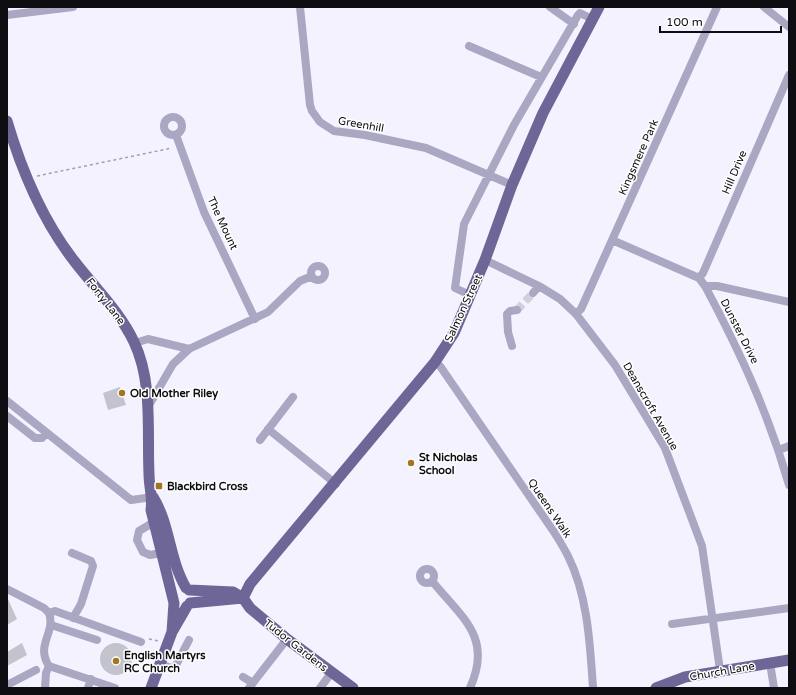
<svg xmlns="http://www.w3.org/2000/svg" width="796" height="695" font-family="'Varela Round',sans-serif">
	<rect width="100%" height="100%" fill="#f3f2fe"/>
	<path fill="#c3c3ce" d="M 120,387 L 126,405 L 108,410 L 103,393 Z
		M 7,597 L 17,619 L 7,625 Z
		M100 659a16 16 0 1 1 32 0a16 16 0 1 1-32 0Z
		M 22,643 L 27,655 L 7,666 L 7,652 Z"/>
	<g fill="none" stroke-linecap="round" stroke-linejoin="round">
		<path stroke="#d1d0db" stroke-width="8" stroke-dasharray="8 4" stroke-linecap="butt" d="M 517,310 L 533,293"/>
		<path stroke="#a1a1aa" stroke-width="1.5" stroke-dasharray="3 3" stroke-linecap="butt" d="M 37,176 L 172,148
			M 149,639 L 159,641"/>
		<path stroke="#a9a7c2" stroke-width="8" d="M 300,7 L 310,105 L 312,111 L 320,122 L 334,131 L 365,135 L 426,148 L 512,185
			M 550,7 L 574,24
			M 764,7 L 789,27
			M 7,15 L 73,7
			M 469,46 L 541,77
			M164 126a9 9 0 1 1 18 0a9 9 0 1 1-18 0Z
			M 176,135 L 204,212 L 255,319
			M 612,240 L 699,278 L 705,286 C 740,352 768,412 789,485
			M 485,260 L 539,286 L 560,299 L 576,314 L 615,365 L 665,448 L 702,546 L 720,670
			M311 273a7 7 0 1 1 14 0a7 7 0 1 1-14 0Z
			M 699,278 L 703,273 L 789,75
			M 705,286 L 717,286 L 789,302
			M 533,293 L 539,286
			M 470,295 L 455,288 L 464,224 L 514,125 L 578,15 L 580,13 L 592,19
			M 576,314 L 581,309 L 717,7
			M 135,343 L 148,339 L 189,349
			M 512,346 L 508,332 L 507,314 L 510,311 L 517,310
			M 435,362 L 440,366 L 554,532 C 559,540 564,548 568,556 C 588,596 590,645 593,688
			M 7,401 L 131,500 L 153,497
			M 148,407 L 173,364 L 189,349 L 268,312 L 300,281 L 312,276
			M 7,416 L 35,438 L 42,438 L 47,433
			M 268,429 L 336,484
			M 260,440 L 293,397
			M 779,450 L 789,446
			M 154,522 L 139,531 L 137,540 L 143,552 L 150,555 L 161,553
			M 72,553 L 91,561 L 93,566 L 81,604 L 73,618
			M420 576a7 7 0 1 1 14 0a7 7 0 1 1-14 0Z
			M 432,581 C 462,618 493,637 470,688
			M 7,589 L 44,608 L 49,613 L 55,611 L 141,642
			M 672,624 L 789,608
			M 51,625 L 97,640
			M 770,663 L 774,688
			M 160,664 L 174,669 L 189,640
			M 49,666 L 115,688
			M 243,677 L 253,683
			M 7,685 L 36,670
			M 45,688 L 46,673 L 49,666 C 35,645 56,633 49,613
			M 88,688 L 91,679
			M 249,688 L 287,639
			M 320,688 L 332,672"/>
		<path stroke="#6d6697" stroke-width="11" d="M 7,121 C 22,172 42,220 75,262 C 95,288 120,312 134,342 C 153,382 147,430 149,474 C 149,487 153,497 151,510 L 174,603 L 172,632
			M 153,497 C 170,524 169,559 186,588
			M 189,590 L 233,592 L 243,598 L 250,608 L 287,639 L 353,688
			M 243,598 L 250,584 L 435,362 L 454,333 L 485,260 L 512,185 L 543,113 L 599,7
			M 190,603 L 243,598
			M 151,688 L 172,632 L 187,606
			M 656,688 L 685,677 L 789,660"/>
	</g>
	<g fill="#a07625" stroke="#fff" stroke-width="1.5">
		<circle cx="122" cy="393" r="4"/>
		<circle cx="411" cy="463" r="4"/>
		<rect x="155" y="482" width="8" height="8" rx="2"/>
		<circle cx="116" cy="661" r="4"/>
	</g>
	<g text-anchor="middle" stroke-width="3" stroke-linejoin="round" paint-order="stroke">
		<g font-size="11" fill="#0e0e12" stroke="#fff">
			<text transform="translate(361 124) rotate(10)" y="4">Greenhill</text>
			<text transform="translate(638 157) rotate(-66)" y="4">Kingsmere Park</text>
			<text transform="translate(734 172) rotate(-67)" y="4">Hill Drive</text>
			<text transform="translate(223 223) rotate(65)" y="4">The Mount</text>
			<text transform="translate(106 301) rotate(52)" y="4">Forty Lane</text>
			<text transform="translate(463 308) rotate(-65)" y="4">Salmon Street</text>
			<text transform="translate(740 331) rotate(63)" y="4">Dunster Drive</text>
			<text transform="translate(651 406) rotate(60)" y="4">Deanscroft Avenue</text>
			<text transform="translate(550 508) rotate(56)" y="4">Queens Walk</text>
			<text transform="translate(296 645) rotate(38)" y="4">Tudor Gardens</text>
			<text transform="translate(722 671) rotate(-10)" y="4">Church Lane</text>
		</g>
		<g font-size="11" font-weight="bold" fill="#0e0e12" stroke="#fff" text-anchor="start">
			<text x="130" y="397">Old Mother Riley</text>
			<text x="419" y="461">St Nicholas<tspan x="419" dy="13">School</tspan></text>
			<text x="167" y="490">Blackbird Cross</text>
			<text x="124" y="659">English Martyrs<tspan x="124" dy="13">RC Church</tspan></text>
		</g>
	</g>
	<rect width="796" height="695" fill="none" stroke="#0e0e12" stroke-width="16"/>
	<path d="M660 26v6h121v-6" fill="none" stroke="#0e0e12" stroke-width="2"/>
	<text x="666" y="26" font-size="12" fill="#0e0e12" stroke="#ffffff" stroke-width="3" paint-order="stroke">100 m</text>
</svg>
